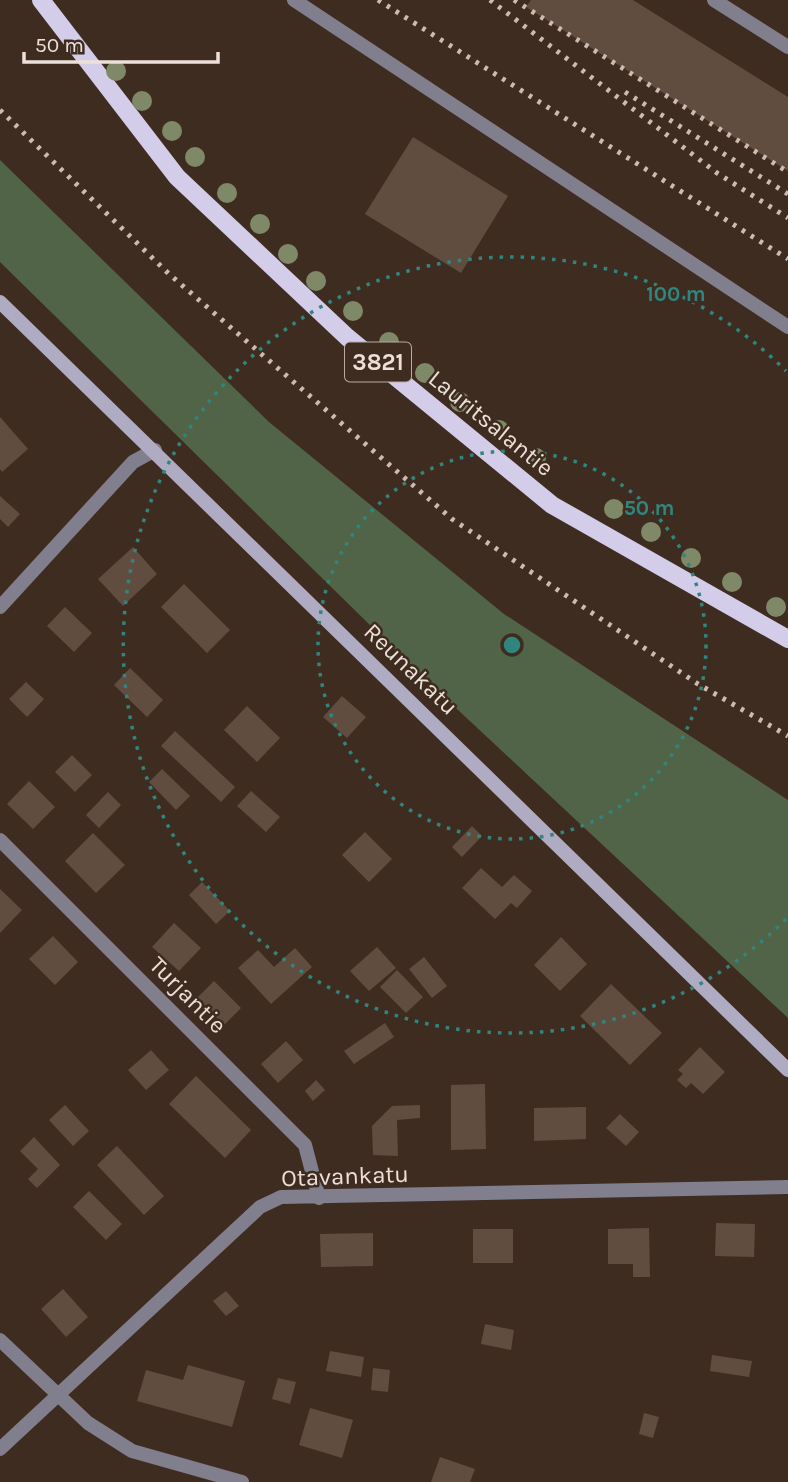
<svg xmlns="http://www.w3.org/2000/svg" width="788" height="1482" font-family="Karla,sans-serif">
	<rect width="100%" height="100%" fill="#3f2c20"/>
	<path fill="#516448" d="M 0,160 L 269,422 L 504,614 L 788,800 L 788,1018 L 427,681 L 0,262 Z"/>
	<path fill="#614c40" d="M 531,0 L 633,0 L 788,97 L 788,171 L 526,7 Z
		M 413,137 L 508,196 L 461,273 L 365,214 Z
		M 0,417 L 28,449 L 2,472 L 0,469 Z
		M 0,496 L 20,514 L 8,527 L 0,519 Z
		M 133,547 L 157,574 L 123,606 L 98,579 Z
		M 184,584 L 230,630 L 207,653 L 161,607 Z
		M 65,607 L 92,633 L 74,652 L 47,626 Z
		M 130,668 L 163,700 L 147,717 L 114,685 Z
		M 26,682 L 44,699 L 27,717 L 9,699 Z
		M 342,696 L 366,717 L 347,738 L 323,717 Z
		M 247,706 L 280,738 L 257,762 L 224,730 Z
		M 175,731 L 235,787 L 221,802 L 161,746 Z
		M 72,755 L 92,775 L 75,792 L 55,772 Z
		M 162,769 L 190,796 L 176,810 L 149,782 Z
		M 29,781 L 55,807 L 33,829 L 7,804 Z
		M 251,791 L 280,817 L 266,832 L 237,806 Z
		M 108,792 L 121,805 L 99,828 L 86,815 Z
		M 472,826 L 482,836 L 462,857 L 452,847 Z
		M 365,832 L 392,859 L 369,882 L 342,855 Z
		M 93,833 L 125,865 L 96,893 L 65,861 Z
		M 481,868 L 502,887 L 514,875 L 532,891 L 517,908 L 511,903 L 495,919 L 462,888 Z
		M 202,882 L 230,911 L 216,924 L 189,895 Z
		M 0,889 L 22,910 L 0,933 Z
		M 174,923 L 201,948 L 179,971 L 152,947 Z
		M 53,936 L 78,962 L 55,985 L 29,959 Z
		M 561,937 L 587,964 L 560,991 L 534,965 Z
		M 377,947 L 396,968 L 369,991 L 350,971 Z
		M 295,948 L 312,967 L 271,1004 L 238,968 L 258,950 L 274,967 Z
		M 424,957 L 447,986 L 432,998 L 409,969 Z
		M 397,970 L 423,997 L 406,1013 L 380,987 Z
		M 214,981 L 241,1008 L 224,1025 L 197,998 Z
		M 611,984 L 662,1033 L 630,1065 L 580,1016 Z
		M 385,1023 L 394,1037 L 354,1064 L 344,1051 Z
		M 286,1041 L 303,1060 L 278,1083 L 261,1064 Z
		M 700,1047 L 725,1072 L 703,1094 L 691,1083 L 686,1088 L 677,1080 L 683,1074 L 678,1070 Z
		M 151,1050 L 169,1070 L 146,1090 L 128,1070 Z
		M 196,1076 L 251,1130 L 225,1158 L 169,1104 Z
		M 316,1080 L 325,1090 L 313,1101 L 305,1091 Z
		M 485,1084 L 486,1149 L 451,1150 L 451,1085 Z
		M 65,1105 L 89,1131 L 73,1146 L 49,1120 Z
		M 420,1105 L 420,1118 L 397,1120 L 398,1156 L 373,1155 L 372,1126 L 392,1106 Z
		M 586,1107 L 586,1139 L 534,1141 L 534,1108 Z
		M 620,1114 L 639,1132 L 626,1146 L 606,1128 Z
		M 34,1137 L 60,1165 L 37,1188 L 28,1179 L 38,1169 L 20,1151 Z
		M 117,1146 L 164,1196 L 144,1215 L 97,1165 Z
		M 89,1191 L 122,1224 L 106,1240 L 73,1207 Z
		M 716,1223 L 755,1224 L 754,1257 L 715,1256 Z
		M 649,1228 L 650,1277 L 633,1277 L 633,1264 L 608,1264 L 608,1229 Z
		M 473,1229 L 513,1229 L 513,1263 L 473,1263 Z
		M 373,1233 L 373,1266 L 321,1267 L 320,1234 Z
		M 63,1289 L 88,1317 L 66,1337 L 41,1309 Z
		M 226,1291 L 239,1306 L 226,1316 L 213,1301 Z
		M 485,1324 L 514,1330 L 511,1350 L 481,1344 Z
		M 330,1351 L 364,1357 L 361,1377 L 326,1371 Z
		M 712,1355 L 752,1361 L 749,1377 L 710,1371 Z
		M 188,1365 L 245,1381 L 232,1427 L 137,1401 L 146,1370 L 183,1380 Z
		M 373,1368 L 390,1370 L 388,1392 L 371,1390 Z
		M 278,1378 L 296,1382 L 290,1404 L 272,1399 Z
		M 310,1408 L 353,1420 L 342,1458 L 299,1445 Z
		M 644,1413 L 659,1417 L 653,1438 L 639,1434 Z
		M 440,1457 L 475,1469 L 470,1482 L 431,1482 Z"/>
	<g fill="none" stroke-linecap="round" stroke-linejoin="round">
		<path stroke="#817e8d" stroke-width="14" d="M 294,0 L 788,327
			M 714,0 L 788,47
			M 0,607 L 133,462 L 155,450"/>
		<path stroke="#817e8d" stroke-width="14" d="M 0,840 L 305,1145 L 319,1198
			M 0,1340 L 88,1423 L 132,1451 L 242,1482
			M 0,1449 L 260,1207 L 281,1197 L 788,1187"/>
		<path stroke="#afabc2" stroke-width="14" d="M 0,302 L 788,1070"/>
		<path stroke="#d3cdea" stroke-width="18" d="M 41,0 L 177,177 L 347,337 L 552,505 L 788,639"/>
		<path stroke="#cabcb4" stroke-width="5" stroke-dasharray="3.5 7" stroke-linecap="butt" d="M 378,0 L 788,259
			M 490,0 L 717,173 L 788,218
			M 514,0 L 788,172
			M 625,92 L 788,194
			M 0,110 L 169,274 L 452,519 L 698,684 L 788,736"/>
	</g>
	<g fill="#7f8968">
		<circle cx="116" cy="71" r="10"/>
		<circle cx="142" cy="101" r="10"/>
		<circle cx="172" cy="131" r="10"/>
		<circle cx="195" cy="157" r="10"/>
		<circle cx="227" cy="193" r="10"/>
		<circle cx="260" cy="224" r="10"/>
		<circle cx="288" cy="254" r="10"/>
		<circle cx="316" cy="281" r="10"/>
		<circle cx="353" cy="311" r="10"/>
		<circle cx="389" cy="342" r="10"/>
		<circle cx="425" cy="373" r="10"/>
		<circle cx="460" cy="402" r="10"/>
		<circle cx="499" cy="430" r="10"/>
		<circle cx="536" cy="458" r="10"/>
		<circle cx="614" cy="509" r="10"/>
		<circle cx="651" cy="532" r="10"/>
		<circle cx="691" cy="558" r="10"/>
		<circle cx="732" cy="582" r="10"/>
		<circle cx="776" cy="607" r="10"/>
	</g>
	<g fill="none" stroke="#30867e" stroke-width="3.5" stroke-dasharray="3.5 7">
		<circle cx="512" cy="645" r="194"/>
		<path d="M786 919A388 388 0 1 1 786 371"/>
	</g>
	<g text-anchor="middle" stroke-width="5" stroke-linejoin="round" paint-order="stroke">
		<rect fill="#3f2c20" stroke="#b9aaa2" stroke-width="2" x="345" y="342.5" width="66" height="39" rx="5"/>
		<g font-size="23" font-weight="bold" fill="#ede0d9">
			<text x="378" y="370">3821</text>
		</g>
		<g font-size="24" fill="#ede0d9" stroke="#3f2c20">
			<text transform="translate(491 423) rotate(39)" y="8">Lauritsalantie</text>
			<text transform="translate(411 669) rotate(44)" y="8">Reunakatu</text>
			<text transform="translate(188 995) rotate(45)" y="8">Turjantie</text>
			<text transform="translate(345 1176) rotate(-2)" y="8">Otavankatu</text>
		</g>
	</g>
	<circle cx="512" cy="645" r="10" fill="#30867e" stroke="#3f2c20" stroke-width="3.5"/>
	<g font-size="21" text-anchor="middle" font-weight="bold" fill="#30867e" stroke="#3f2c20" stroke-width="5" stroke-linejoin="round" paint-order="stroke">
		<text x="676" y="301">100 m</text>
		<text x="649" y="515">50 m</text>
	</g>
	<path d="M24 52v10h194v-10" fill="none" stroke="#ede0d9" stroke-width="3.5"/>
	<text x="35" y="52" font-size="21" fill="#ede0d9" stroke="#3f2c20" stroke-width="5" paint-order="stroke">50 m</text>
</svg>
